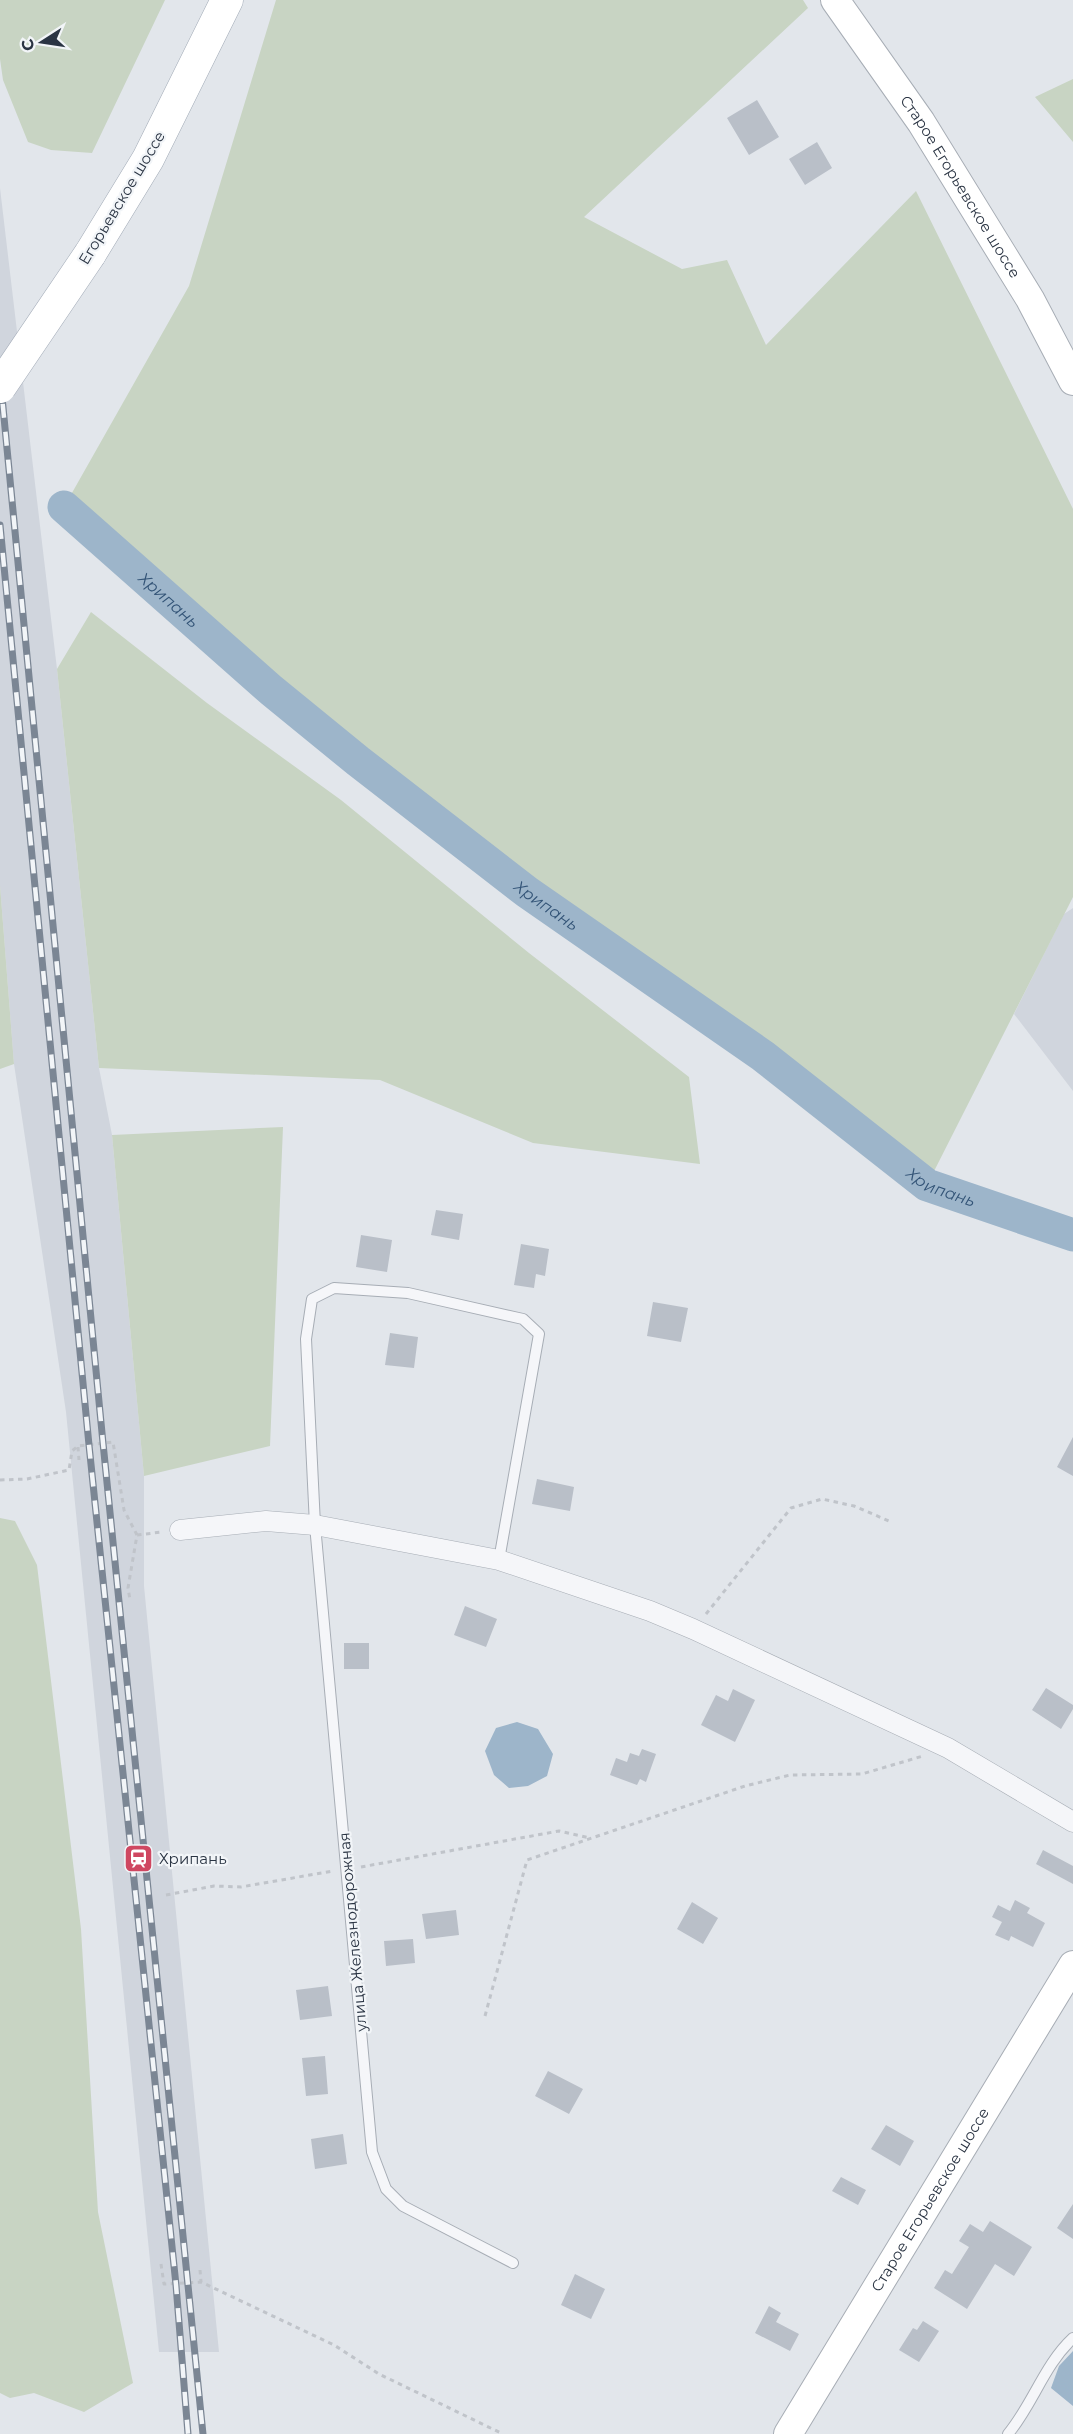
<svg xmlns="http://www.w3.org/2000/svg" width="1073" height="2434" font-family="Montserrat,sans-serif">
	<rect width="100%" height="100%" fill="#e2e6eb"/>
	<path fill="#d0d5dd" d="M 0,188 L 57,669 L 99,1068 L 112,1135 L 144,1476 L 144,1586 L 219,2352 L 159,2352 L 66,1412 L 14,1064 L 0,885 Z
		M 1073,908 L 1073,1091 L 1014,1014 L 1064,914 Z"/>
	<path fill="#c8d4c3" d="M 0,0 L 165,0 L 92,153 L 51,150 L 28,142 L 3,80 L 0,59 Z
		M 276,0 L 803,0 L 808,8 L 584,217 L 682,269 L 727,260 L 766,345 L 916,191 L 1073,509 L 1073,897 L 927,1185 L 763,1056 L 527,892 L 358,761 L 271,690 L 64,507 L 189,286 Z
		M 1073,79 L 1073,142 L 1035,97 Z
		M 91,612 L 207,703 L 341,800 L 529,953 L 689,1077 L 700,1164 L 533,1143 L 380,1080 L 99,1068 L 57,669 Z
		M 0,885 L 14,1064 L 0,1069 Z
		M 283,1127 L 270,1446 L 144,1476 L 112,1135 Z
		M 0,1518 L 15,1521 L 37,1565 L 81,1929 L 98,2212 L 133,2383 L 84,2412 L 34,2393 L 10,2398 L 0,2393 Z"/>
	<path fill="#9db5ca" d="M 517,1722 L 538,1729 L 553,1754 L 547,1776 L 528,1786 L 509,1788 L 494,1775 L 485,1751 L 496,1728 Z
		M 1073,2351 L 1073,2406 L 1051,2388 L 1059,2366 Z"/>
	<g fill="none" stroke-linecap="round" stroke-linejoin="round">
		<path stroke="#9db5ca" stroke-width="33" id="s1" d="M 64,507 L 271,690 L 358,761 L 527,892 L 763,1056 L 927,1185 L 1073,1235"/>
	</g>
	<path fill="#b9bfc8" d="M 757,100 L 779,137 L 749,155 L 727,118 Z
		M 817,142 L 832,168 L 805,185 L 789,159 Z
		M 436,1210 L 463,1214 L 459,1240 L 431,1235 Z
		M 361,1235 L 392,1240 L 387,1272 L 356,1267 Z
		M 521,1244 L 549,1249 L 545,1276 L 536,1274 L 534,1288 L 514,1285 Z
		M 653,1302 L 688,1308 L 681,1342 L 647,1336 Z
		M 390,1333 L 418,1337 L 414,1368 L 385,1365 Z
		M 1073,1437 L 1073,1476 L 1057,1467 Z
		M 537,1479 L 574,1487 L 570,1511 L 532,1504 Z
		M 465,1606 L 497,1619 L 486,1647 L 454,1635 Z
		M 344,1643 L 369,1643 L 369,1669 L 344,1669 Z
		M 1046,1688 L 1073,1705 L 1073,1709 L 1061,1729 L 1032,1710 Z
		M 733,1689 L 755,1700 L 735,1742 L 701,1725 L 716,1695 L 728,1701 Z
		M 642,1749 L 656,1754 L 646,1782 L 640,1779 L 637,1785 L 610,1775 L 616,1758 L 627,1762 L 630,1753 L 639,1756 Z
		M 1043,1850 L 1073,1866 L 1073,1884 L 1036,1864 Z
		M 1015,1900 L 1030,1908 L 1027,1913 L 1045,1923 L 1033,1947 L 1011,1936 L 1009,1941 L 995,1935 L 1002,1922 L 992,1917 L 998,1905 L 1010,1911 Z
		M 692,1902 L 718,1918 L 703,1944 L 677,1929 Z
		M 456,1910 L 459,1935 L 426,1939 L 422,1914 Z
		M 413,1939 L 415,1963 L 386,1966 L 384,1941 Z
		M 328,1986 L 332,2016 L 300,2020 L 296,1990 Z
		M 325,2056 L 328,2094 L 306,2096 L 302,2058 Z
		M 548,2071 L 583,2089 L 569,2114 L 535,2096 Z
		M 886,2125 L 914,2141 L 900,2166 L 871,2149 Z
		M 343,2134 L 347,2164 L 315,2169 L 311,2139 Z
		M 841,2177 L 866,2190 L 858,2205 L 832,2191 Z
		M 1073,2204 L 1073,2239 L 1057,2228 Z
		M 990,2221 L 1032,2247 L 1014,2276 L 995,2264 L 967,2309 L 934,2288 L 945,2270 L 952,2274 L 969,2247 L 959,2241 L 970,2224 L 983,2232 Z
		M 575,2274 L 605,2289 L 591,2319 L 561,2305 Z
		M 769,2306 L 781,2313 L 776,2322 L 799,2334 L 790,2351 L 755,2333 Z
		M 923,2321 L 939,2331 L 919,2362 L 899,2350 L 913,2328 L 917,2330 Z"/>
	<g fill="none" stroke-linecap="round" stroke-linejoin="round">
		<defs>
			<path id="service" d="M 499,1560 L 539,1334 L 523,1319 L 408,1293 L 334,1288 L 312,1299 L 306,1339 L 315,1525 L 372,2152 L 386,2189 L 403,2206 L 513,2263
				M 1008,2434 C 1033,2404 1044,2365 1073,2338"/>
			<path id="minor" d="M 180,1530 L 266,1521 L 315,1525 L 499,1560 L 650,1611 L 693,1629 L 948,1748 L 1073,1822"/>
			<g id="secondary">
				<path id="s2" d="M 835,0 L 921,122 L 1030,299 L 1073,381"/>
				<path id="s3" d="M 788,2434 L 1073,1965"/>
			</g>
			<path id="primary" d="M 90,254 L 148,159 L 227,0"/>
		</defs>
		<use href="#service" stroke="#a7adb5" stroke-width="12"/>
		<use href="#minor" stroke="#a7adb5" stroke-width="21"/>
		<use href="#secondary" stroke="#a7adb5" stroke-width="30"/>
		<use href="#primary" stroke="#a1aab6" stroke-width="33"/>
		<path stroke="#c0c4ca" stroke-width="3" stroke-dasharray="4.5 4.5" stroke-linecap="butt" d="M 78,1447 L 79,1460
			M 0,1480 L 27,1479 L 69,1470 L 72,1451 L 78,1446 L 113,1442 L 124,1510 L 137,1535 L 128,1588 L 130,1600
			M 137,1535 L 162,1532
			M 706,1614 L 791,1508 L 822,1499 L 854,1506 L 889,1521
			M 361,1867 L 559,1831 L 590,1838
			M 166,1895 L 214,1886 L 241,1887 L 333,1871
			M 485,2016 L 527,1860 L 745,1786 L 790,1775 L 862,1774 L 923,1756
			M 161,2264 L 164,2284 L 201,2282 L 334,2345 L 379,2374 L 503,2434
			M 200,2270 L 201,2282"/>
		<use href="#service" stroke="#f5f6f9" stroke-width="10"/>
		<use href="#minor" stroke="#f5f6f9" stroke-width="20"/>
		<use href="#secondary" stroke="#fff" stroke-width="28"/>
		<use href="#primary" stroke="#fff" stroke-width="32"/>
		<defs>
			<path id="rail" d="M 0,376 L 103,1443 L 203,2434
				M 0,525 L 89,1445 L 176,2285 L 188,2434"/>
		</defs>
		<use href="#rail" stroke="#7b8694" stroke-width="7"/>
		<use href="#rail" stroke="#f2f5f8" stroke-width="4.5" stroke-dasharray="14" stroke-linecap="butt"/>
		<defs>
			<path id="primary-bridge" d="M 0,387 L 90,254"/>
		</defs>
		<use href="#primary-bridge" stroke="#a1aab6" stroke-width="33" stroke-linecap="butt"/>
		<use href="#primary-bridge" stroke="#fff" stroke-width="32"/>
	</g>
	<defs>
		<symbol id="station-square" viewBox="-11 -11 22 22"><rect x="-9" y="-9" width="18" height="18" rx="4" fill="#cf4761" stroke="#f2f5f8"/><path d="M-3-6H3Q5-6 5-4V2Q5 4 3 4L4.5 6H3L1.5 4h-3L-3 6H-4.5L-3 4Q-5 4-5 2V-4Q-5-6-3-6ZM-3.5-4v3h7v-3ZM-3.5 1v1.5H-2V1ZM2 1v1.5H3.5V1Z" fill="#fff"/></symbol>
	</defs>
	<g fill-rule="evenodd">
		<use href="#station-square" x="122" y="1842" width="33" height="33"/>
	</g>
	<g text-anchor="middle" stroke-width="4.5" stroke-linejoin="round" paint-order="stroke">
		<g font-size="15" fill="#2a3443" stroke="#f2f5f8">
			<text dy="5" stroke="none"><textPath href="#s2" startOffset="225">Старое Егорьевское шоссе</textPath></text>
			<text transform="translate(122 198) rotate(-59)" y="5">Егорьевское шоссе</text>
			<text transform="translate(353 1932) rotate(-95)" y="5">улица Железнодорожная</text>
			<text dy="5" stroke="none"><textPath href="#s3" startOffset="274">Старое Егорьевское шоссе</textPath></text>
		</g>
		<g font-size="15" fill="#2a3443" stroke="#f2f5f8" text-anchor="start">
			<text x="159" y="1864">Хрипань</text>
		</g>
		<g font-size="16" font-style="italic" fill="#335477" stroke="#f2f5f8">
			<text dy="6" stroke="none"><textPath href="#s1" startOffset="140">Хрипань</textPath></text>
			<text dy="6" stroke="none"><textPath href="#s1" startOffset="626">Хрипань</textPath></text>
			<text dy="6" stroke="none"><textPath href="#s1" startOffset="1112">Хрипань</textPath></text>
		</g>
	</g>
	<g transform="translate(42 42) rotate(258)" stroke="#f2f5f8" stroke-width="4.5" paint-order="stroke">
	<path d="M0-4.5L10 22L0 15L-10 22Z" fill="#2a3443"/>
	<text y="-9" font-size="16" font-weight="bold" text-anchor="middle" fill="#2a3443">С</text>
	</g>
</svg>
